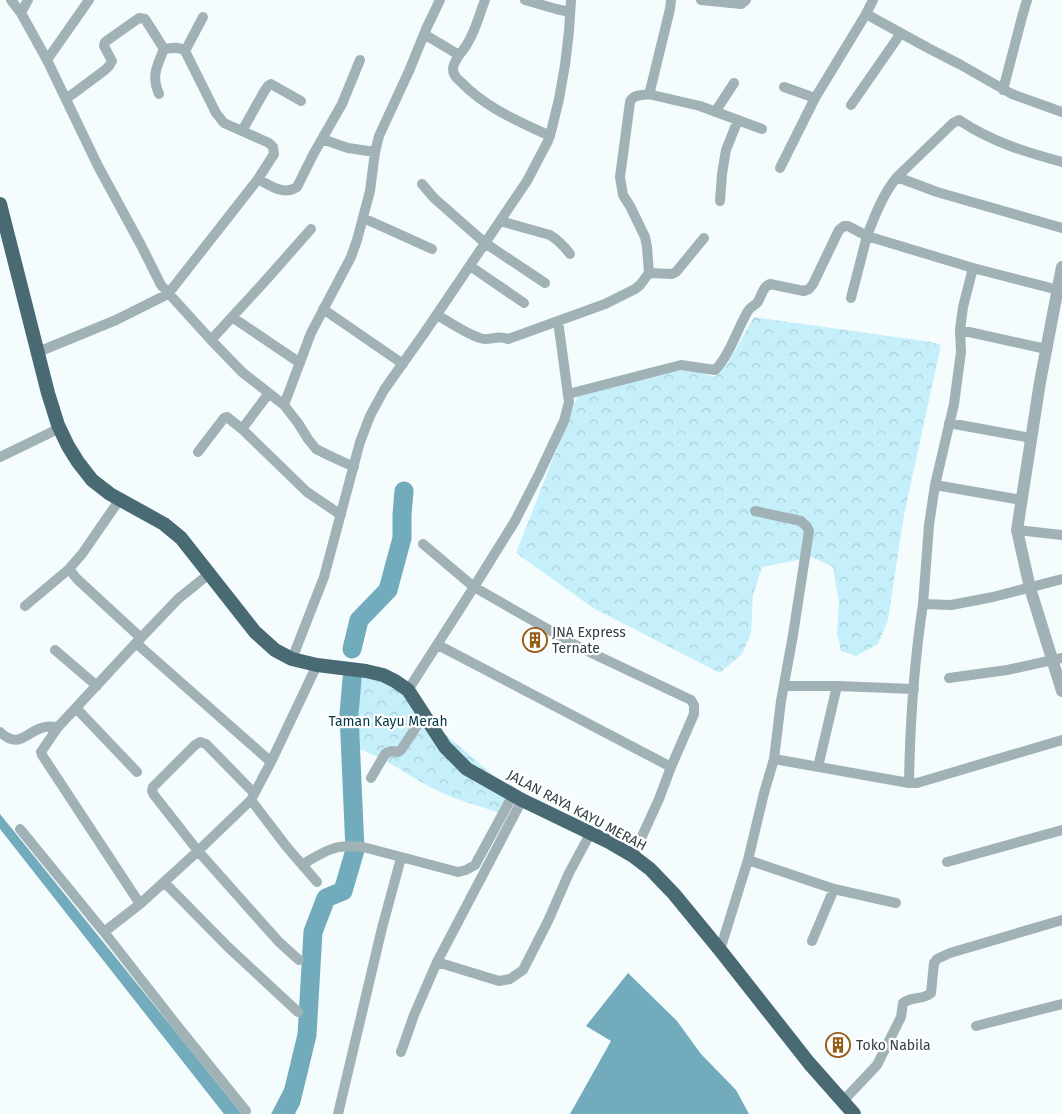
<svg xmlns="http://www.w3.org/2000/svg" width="1062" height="1114" font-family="'Fira Sans',sans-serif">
	<defs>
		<pattern id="park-crowns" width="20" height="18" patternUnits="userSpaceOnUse" patternTransform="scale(1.25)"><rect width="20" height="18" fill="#c5effa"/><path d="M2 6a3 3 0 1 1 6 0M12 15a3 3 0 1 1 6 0" fill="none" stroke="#aaced8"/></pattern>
	</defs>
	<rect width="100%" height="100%" fill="#f4fcfe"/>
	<path fill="url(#park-crowns)" d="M 754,317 L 931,342 L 941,345 L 904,515 L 888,620 L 878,644 L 856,656 L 841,651 L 837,633 L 839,603 L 833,567 L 812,557 L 762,567 L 753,595 L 751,633 L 742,654 L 720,673 L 593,608 L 516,553 L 578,395 L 688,369 L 715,377 L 728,363 Z
		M 368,673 L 391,682 L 445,734 L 500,781 L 512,788 L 500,813 C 476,805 450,798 428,786 C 403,772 380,755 353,747 L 351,712 L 354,683 Z"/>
	<path fill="#72acbc" d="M 0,814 L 242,1114 L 224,1114 L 0,829 Z
		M 628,973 L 677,1021 L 701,1054 L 736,1090 L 749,1114 L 570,1114 L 611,1041 L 586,1026 Z
		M 296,1066 L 304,1068 L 295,1114 L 271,1114 Z"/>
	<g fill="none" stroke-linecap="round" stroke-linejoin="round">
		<path stroke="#72acbc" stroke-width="19" d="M 352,649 L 359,620 L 388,590 L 402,538 L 402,515 L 404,491
			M 284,1114 L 291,1101 L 307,1035 L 313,932 L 326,898 L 343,891 L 355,850 L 349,714 L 352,679"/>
		<path stroke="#a1b2b6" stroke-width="10" d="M 11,0 L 21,13 L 47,60 L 98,166 L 142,247 L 161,285 L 211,340 L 242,372 L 284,405 L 298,423 L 308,439 L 316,449 L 328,455 L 354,467
			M 525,0 L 556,9 L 570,12
			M 701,0 L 741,4 L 746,0
			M 873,0 L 866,14 L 928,48 L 961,65 L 1012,94 L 1062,112
			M 21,13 L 28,0
			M 424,34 L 459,55 C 457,59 453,64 453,69 C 453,74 457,79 461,82 C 486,108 518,121 550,136
			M 459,55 C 473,40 478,18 485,0
			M 47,60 L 89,0
			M 784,87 L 815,98 L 866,14
			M 1003,90 L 1022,17 L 1027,0
			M 159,94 C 151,76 157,66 164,49
			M 648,94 L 700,106 L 762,129
			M 66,99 L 105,70 L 109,66 L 112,61 L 104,46 L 105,42 L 139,18 L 145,19 L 164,49 C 171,48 179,46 185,51
			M 851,105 L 901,33
			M 715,112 L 734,83
			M 242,131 L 265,90 L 268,86 L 271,84 L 301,101
			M 322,139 L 342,104 L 360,60
			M 780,168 L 815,98
			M 897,177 L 937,192 L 1062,228
			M 258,179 C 270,185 283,196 297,187 L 314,153 L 322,139 L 348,148 L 375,152
			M 422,184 L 434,198 L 485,243 L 545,283
			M 720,201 L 722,174 L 726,150 L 738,120
			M 363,218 L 390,230 L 432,249
			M 500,221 L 550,235 C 558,240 564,246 570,254
			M 470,266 L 524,303
			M 973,268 L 867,236 C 875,215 883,194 897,177 L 953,123 L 959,120 C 992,142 1025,152 1062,162
			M 649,273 L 672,274 L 676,272 L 704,238
			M 1062,291 L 973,268 L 963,307 L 960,330 L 961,352 L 954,404 L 935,485 L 929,525 L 923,604 L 951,605 L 993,597 L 1062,579
			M 323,309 L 403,364
			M 437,315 C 450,322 466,334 480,338 C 489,342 495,334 508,339 L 605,304 L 635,289 L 640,285 L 649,273 L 647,247 L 645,237 L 630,206 L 623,195 L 620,177 L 630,102 C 633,94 641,96 648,94 L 650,91 L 670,9 L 671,0
			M 232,317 L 300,363
			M 960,330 L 1046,349
			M 211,340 L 266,280 L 311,229
			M 38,352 L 116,320 L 168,294 L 258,179 L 274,154 L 273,147 L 269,143 L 224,123 L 216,113 L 185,51 L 203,17
			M 568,394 L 681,365 L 715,370 C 730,355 737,329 748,311 C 750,307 754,306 757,303 C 762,296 762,287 770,284 L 804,291 L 809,289 L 813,284 L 839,230 L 844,226 L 848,226 L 867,236 L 851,298
			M 284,405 L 311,333 L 351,257 L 357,240 L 370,191 L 375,152 L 379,136 L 409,71 L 427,27 L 440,0
			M 949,423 L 1031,438
			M 242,429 L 269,393
			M 198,452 L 224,418 L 227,417 L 242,429 L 307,492 L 341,515
			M 0,457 L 60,428
			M 935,485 L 1022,500
			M 120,499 L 82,554 L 69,569 L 77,579 L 141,638
			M 1017,530 L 1062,535
			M 423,544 L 474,587 L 515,521 L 539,474 L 564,421 L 569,402 L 558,321
			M 209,574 L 178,599 L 136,643 L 271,762
			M 25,606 L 69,569
			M 438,645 L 671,767
			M 55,650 L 97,686
			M 292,659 L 324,577 L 360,442 L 370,416 L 384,390 L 425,332 L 527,181 L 548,141 L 551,132 L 559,99 L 565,65 L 569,31 L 571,0
			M 949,678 L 1007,670 L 1062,658
			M 784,686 L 837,686 L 914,689
			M 408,690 L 474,587 L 581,648 L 691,700 L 694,705 L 694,714 L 671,767 L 659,799 L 633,856
			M 76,708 L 137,772
			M 58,727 L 41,752 L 42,755 L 140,904
			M 0,732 C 20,751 27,730 45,727 C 49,726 54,727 58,727 L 136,643
			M 774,759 L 909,783 L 917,783 L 1062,740
			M 818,767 L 837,686
			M 371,778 L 385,754 L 391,751 L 398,752 L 401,750 L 424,715
			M 909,783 C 910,723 914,663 923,604
			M 254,793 L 206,744 L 200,742 L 195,745 L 153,787 L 152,791 L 154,795 L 198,851 L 279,942 L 299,960
			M 251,800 L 286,846 L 317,882
			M 20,829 L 104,932
			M 748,860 L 834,889 L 896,903
			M 947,862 L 1062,830
			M 303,864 C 327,850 334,844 363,847 L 458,872 L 466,870 L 475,865 L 513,795
			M 164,882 L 228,947 L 298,1012
			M 812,941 L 834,889
			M 720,950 L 748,860 L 764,793 L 774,759 L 781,701 L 793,635 L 809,531 L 807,527 L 801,521 L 755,511
			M 437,962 L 499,981 L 510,979 L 523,970 L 548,921 L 569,873 L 590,834
			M 976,1026 L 1062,1004
			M 401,1052 L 414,1015 L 437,962 L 522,800
			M 843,1101 L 877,1065 L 901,1017 L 903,1003 C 912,996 924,1000 931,993 L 934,963 L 937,959 L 950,953 L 1062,920
			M 246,1111 L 179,1028 L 104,932 L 140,904 L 198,851 L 251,800 L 271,762 L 317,665
			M 338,1114 L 382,928 L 401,858"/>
		<path stroke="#a1b2b6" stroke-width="12" d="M 1062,267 L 1040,382 L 1017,530 L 1030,588 L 1062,691"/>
		<path stroke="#4a6a73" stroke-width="14" d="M 0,204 L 48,393 L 58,425 L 68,446 L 78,462 L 92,480 L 110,494 L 164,524 L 181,538 L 255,632 L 275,650 L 292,659 L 317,665 L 366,671 L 383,675 L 395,681 L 408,690 L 445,747 L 467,769 L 522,800 L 609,842 L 633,856 L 650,869 L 674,894 L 720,950 L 809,1063 L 854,1114"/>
	</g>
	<defs>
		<symbol id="building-ring" viewBox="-11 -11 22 22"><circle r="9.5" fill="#fff" stroke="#955d17" stroke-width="1.5"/><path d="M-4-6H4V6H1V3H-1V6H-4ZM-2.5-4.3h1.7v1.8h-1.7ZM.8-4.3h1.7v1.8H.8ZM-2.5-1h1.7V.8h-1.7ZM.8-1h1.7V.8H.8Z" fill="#955d17"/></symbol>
	</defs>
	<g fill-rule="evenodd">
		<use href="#building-ring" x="521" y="626" width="28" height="28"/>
		<use href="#building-ring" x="824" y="1031" width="28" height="28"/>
	</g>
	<g text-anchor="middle" stroke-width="4.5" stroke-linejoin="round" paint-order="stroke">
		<g font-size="14" fill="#304044" stroke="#fff" text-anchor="start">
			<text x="552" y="637">JNA Express<tspan x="552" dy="16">Ternate</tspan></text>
			<text x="856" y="1050">Toko Nabila</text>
		</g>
		<g font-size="14" fill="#003844" stroke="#fff">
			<text x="388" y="726">Taman Kayu Merah</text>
		</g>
		<g font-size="14" fill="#304044" stroke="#fff">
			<text transform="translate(577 810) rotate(28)" y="5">JALAN RAYA KAYU MERAH</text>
		</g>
	</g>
</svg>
